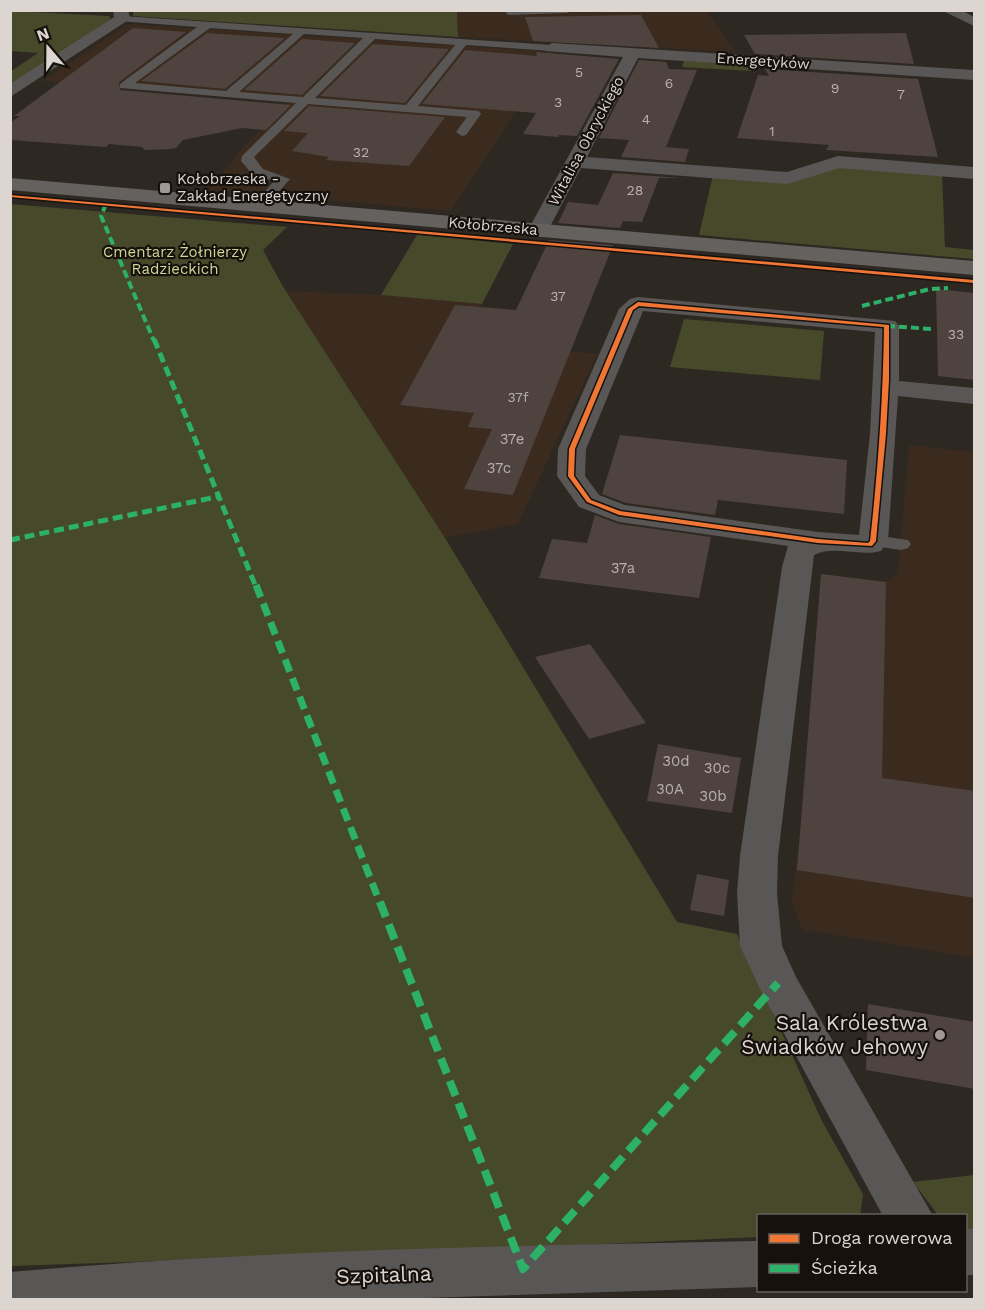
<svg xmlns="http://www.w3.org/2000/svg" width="985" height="1310" font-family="'Work Sans',sans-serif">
	<rect width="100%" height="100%" fill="#2e2823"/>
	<path fill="#3a2b1e" d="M 457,11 L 707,11 L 736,52 L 458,37 Z
		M 128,24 L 554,52 L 451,211 L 209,190 L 244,146 L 291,101 L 42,81 Z
		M 286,291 L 381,295 L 482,304 L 462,341 L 597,354 L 518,524 L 445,538 Z
		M 909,445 L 974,452 L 974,958 L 804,930 L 800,925 L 792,902 L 807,767 L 821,574 L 886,582 L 898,574 Z"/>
	<path fill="#474a2a" d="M 11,11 L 109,16 L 111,19 L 11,86 L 10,72 L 38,53 L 11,51 Z
		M 134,11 L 457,11 L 458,37 L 133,16 Z
		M 684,61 L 754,65 L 752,71 L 682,67 Z
		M 836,167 L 942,174 L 945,247 L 974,250 L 974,259 L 699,235 L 713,175 L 786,181 Z
		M 10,204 L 287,227 L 263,250 L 282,285 L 445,538 L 677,922 L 737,934 L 822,1121 L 863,1194 L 860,1215 L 758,1216 L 758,1237 L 399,1253 L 11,1266 Z
		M 417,235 L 513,244 L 482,304 L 381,295 Z
		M 684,319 L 824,331 L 820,380 L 670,367 Z
		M 974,1175 L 974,1234 L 966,1232 L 966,1216 L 938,1215 L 913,1182 Z"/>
	<path fill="#4e433f" d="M 641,15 L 659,48 L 533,41 L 525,17 Z
		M 133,28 L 186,32 L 119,82 L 120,90 L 291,105 L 266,130 L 242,128 L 183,140 L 176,148 L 170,149 L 145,150 L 142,147 L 109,144 L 106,147 L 10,140 L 10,123 L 20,116 L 14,116 Z
		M 207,33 L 285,38 L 225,89 L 141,81 Z
		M 906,33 L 914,64 L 755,54 L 744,35 Z
		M 302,39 L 355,43 L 302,95 L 244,90 Z
		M 373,44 L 417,47 L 449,49 L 405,103 L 320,96 Z
		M 465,50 L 537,56 L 536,52 L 619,59 L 577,136 L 559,135 L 558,137 L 523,134 L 536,113 L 422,104 Z
		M 639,60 L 666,62 L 669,69 L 697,70 L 666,147 L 689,149 L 685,162 L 621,157 L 629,140 L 599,138 Z
		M 765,69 L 918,79 L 938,157 L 826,150 L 829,145 L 737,138 L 758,75 L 769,76 Z
		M 309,106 L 445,117 L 409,166 L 326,160 L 329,157 L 292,151 L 308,133 L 284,131 Z
		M 613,173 L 680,178 L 659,178 L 642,222 L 623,221 L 620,228 L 558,223 L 568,202 L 598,205 Z
		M 549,240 L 613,245 L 513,495 L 464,489 L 492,429 L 468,427 L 474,413 L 400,405 L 455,305 L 516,310 Z
		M 936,289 L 975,293 L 975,380 L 938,376 Z
		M 620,435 L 847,460 L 844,514 L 718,500 L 715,515 L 626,503 L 602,494 Z
		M 595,515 L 619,524 L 711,537 L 699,598 L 539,578 L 552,539 L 587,543 Z
		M 821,574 L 886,582 L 882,778 L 975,791 L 975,898 L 797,870 Z
		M 590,644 L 646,723 L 589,739 L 535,657 Z
		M 658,744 L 741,758 L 732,813 L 647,801 Z
		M 697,874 L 729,880 L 724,916 L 690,910 Z
		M 868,1004 L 975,1022 L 975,1089 L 866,1070 Z"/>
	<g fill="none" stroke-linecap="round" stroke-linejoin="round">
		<path fill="#595755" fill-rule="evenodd" d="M 504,10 L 572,10 L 567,13 L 508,15 Z
			M 122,16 L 552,45 L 557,48 L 552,51 L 466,45 L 418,106 L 479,111 L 481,114 L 466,135 L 462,136 L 456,132 L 467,117 L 308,104 L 254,157 L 263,169 L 290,179 L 264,209 L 259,210 L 252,206 L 274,181 L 253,175 L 241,161 L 242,156 L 296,103 L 120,88 L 120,84 L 197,27 L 118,21 L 117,19 ZM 210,28 L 293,34 L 226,91 L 135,83 ZM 304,34 L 363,38 L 303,97 L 239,92 ZM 375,39 L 455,45 L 406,105 L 315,98 Z
			M 873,535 L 908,540 L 911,544 L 908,548 L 901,550 L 866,545 L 863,541 L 866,537 Z"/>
		<path fill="#595755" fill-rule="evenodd" d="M 113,10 L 128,10 L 130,19 L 10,97 L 10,84 L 114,17 Z
			M 941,10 L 961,10 L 974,17 L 974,26 Z
			M 552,43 L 974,70 L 974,80 L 638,58 L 587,157 L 787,172 L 838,156 L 974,167 L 974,179 L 839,168 L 788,184 L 581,168 L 546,234 L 532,234 L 528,230 L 623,57 L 546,51 L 544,48 Z
			M 638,297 L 895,321 L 899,326 L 899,381 L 974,388 L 974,404 L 898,396 L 888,541 L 881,551 C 859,557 834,545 814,555 L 778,856 L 777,893 L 782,946 L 796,977 L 933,1216 L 883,1216 L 763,995 L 740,946 L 737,893 L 740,856 L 782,567 L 788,546 L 619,522 L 579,507 L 557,476 L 558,449 L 619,309 L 630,299 ZM 643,311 L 875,332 L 870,434 L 859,535 L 818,532 L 625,505 L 599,495 L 585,476 L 586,449 Z
			M 966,1229 L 974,1229 L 974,1275 L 966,1275 Z
			M 758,1241 L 758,1287 L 364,1300 L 10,1300 L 10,1272 C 259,1250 509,1246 758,1241 Z"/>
		<path fill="#64615e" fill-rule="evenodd" d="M 10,178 L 974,261 L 974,275 L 10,190 Z"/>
		<path stroke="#2db169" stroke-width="4" stroke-dasharray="8 4" stroke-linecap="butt" d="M 106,204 L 101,216 L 154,341
			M 862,306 L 930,289 L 948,288
			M 887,326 L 932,329"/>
		<path stroke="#2db169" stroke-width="5" stroke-dasharray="10 5" stroke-linecap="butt" d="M 154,339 L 256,587
			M 10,540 L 221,496"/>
		<path stroke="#2db169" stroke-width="7" stroke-dasharray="13 7" stroke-linecap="butt" d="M 256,585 L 380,903"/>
		<path stroke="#2db169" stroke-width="8" stroke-dasharray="16 8" stroke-linecap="butt" d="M 380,902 L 523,1269 L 778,983"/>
		<defs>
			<path id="cycleway" d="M 10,195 L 974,280 L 974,283 L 10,197 Z
				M 638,302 L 889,325 L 889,380 L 886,434 L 876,541 L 872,546 L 818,543 L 619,515 L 587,502 L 568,476 L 569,449 L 628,309 ZM 639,306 L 884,327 C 883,399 878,470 870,541 L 868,543 L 818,539 L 620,511 L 591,500 L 574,476 L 575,449 L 633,310 Z"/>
		</defs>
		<use href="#cycleway" stroke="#17110d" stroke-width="3"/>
		<use href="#cycleway" fill="#f07635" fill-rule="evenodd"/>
	</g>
	<g fill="#a09893" stroke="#17110d" stroke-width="2">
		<rect x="159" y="182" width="12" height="12" rx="3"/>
		<circle cx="940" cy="1035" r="6"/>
	</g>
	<g text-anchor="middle" stroke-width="4.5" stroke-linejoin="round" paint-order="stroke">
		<g font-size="14" fill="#b9b0ab">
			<text x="579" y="77">5</text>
			<text x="669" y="88">6</text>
			<text x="835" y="93">9</text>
			<text x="901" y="99">7</text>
			<text x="558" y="107">3</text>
			<text x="646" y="124">4</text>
			<text x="772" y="136">1</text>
			<text x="361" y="157">32</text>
			<text x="635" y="195">28</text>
			<text x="558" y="301">37</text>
			<text x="956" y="339">33</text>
			<text x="518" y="402">37f</text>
		</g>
		<g font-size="15" fill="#ddd5cf" stroke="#17110d">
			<text transform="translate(763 61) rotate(4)" y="5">Energetyków</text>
			<text transform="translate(586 141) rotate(-62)" y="5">Witalisa Obryckiego</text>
			<text transform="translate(493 226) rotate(5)" y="5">Kołobrzeska</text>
		</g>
		<g font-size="15" fill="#ddd5cf" stroke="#17110d" text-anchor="start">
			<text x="177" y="184">Kołobrzeska -<tspan x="177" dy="17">Zakład Energetyczny</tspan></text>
		</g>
		<g font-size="15" fill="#cdd694" stroke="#17110d">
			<text x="175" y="257">Cmentarz Żołnierzy<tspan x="175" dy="17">Radzieckich</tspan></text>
		</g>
		<g font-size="15" fill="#b9b0ab">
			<text x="512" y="444">37e</text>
			<text x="499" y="473">37c</text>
			<text x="623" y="573">37a</text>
			<text x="676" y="766">30d</text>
			<text x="717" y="773">30c</text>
			<text x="670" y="794">30A</text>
			<text x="713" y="801">30b</text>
		</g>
		<g font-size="21" fill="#ddd5cf" stroke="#17110d" text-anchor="end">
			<text x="928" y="1030">Sala Królestwa<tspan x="928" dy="24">Świadków Jehowy</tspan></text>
		</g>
		<g font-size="21" fill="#ddd5cf" stroke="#17110d">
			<text transform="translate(384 1275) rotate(-2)" y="7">Szpitalna</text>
		</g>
	</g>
	<rect width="985" height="1310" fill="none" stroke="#ddd5cf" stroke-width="24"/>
	<rect x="757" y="1214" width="210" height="78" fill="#17110d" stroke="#665f5b" stroke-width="1.5"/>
	<rect x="769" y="1234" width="30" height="9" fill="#f07635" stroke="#665f5b" stroke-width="1.5"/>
	<text x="811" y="1244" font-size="18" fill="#ddd5cf">Droga rowerowa</text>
	<rect x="769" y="1264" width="30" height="9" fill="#2db169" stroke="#665f5b" stroke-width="1.5"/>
	<text x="811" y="1274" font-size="18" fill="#ddd5cf">Ścieżka</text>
	<g transform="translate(48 48) rotate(340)" stroke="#17110d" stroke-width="4.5" paint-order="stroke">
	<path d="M0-4.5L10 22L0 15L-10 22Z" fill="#ddd5cf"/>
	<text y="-9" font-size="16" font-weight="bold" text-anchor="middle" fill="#ddd5cf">N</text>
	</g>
</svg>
